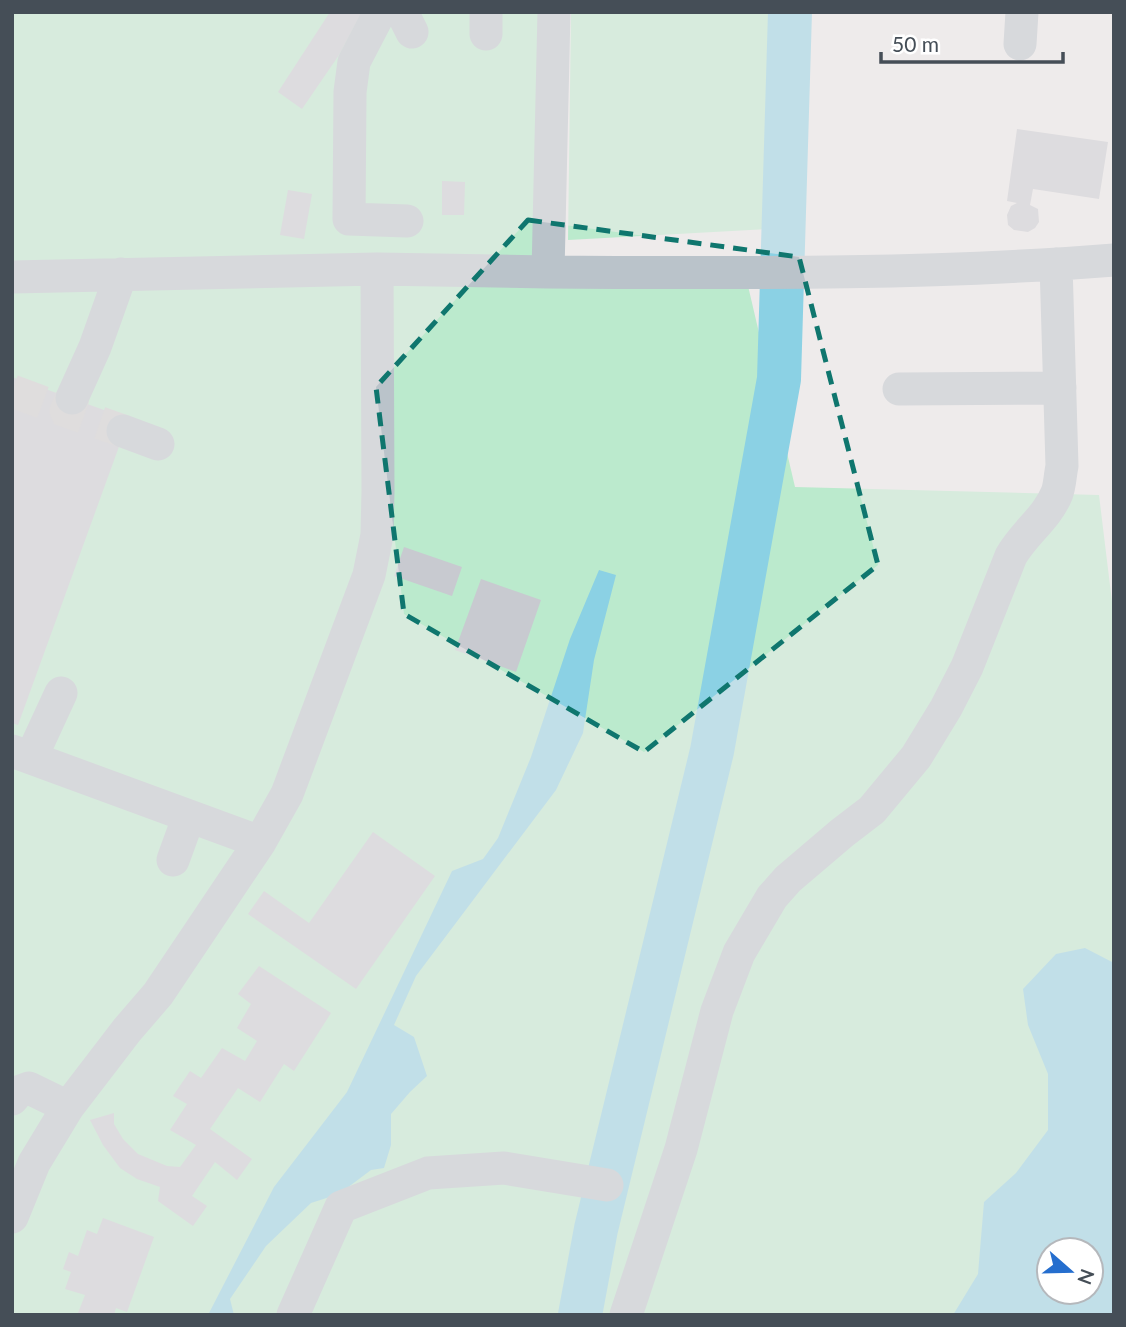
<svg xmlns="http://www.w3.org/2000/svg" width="1126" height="1327" font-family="Lato,sans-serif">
	<rect width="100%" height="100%" fill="#eeebeb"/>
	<path fill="#bbeacd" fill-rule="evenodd" d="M 12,12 L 554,12 L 548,272 L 745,273 L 795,487 L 1099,495 L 1114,618 L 1114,1315 L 12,1315 ZM 1049,1250 L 1091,1250 L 1091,1292 L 1049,1292 Z
		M 571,12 L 783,12 L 768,229 L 568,240 Z"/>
	<path fill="#8bd1e4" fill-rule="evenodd" d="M 599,570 L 616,575 L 594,660 L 583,733 L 556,790 L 416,976 L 394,1025 L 414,1037 L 427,1076 L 410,1092 L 391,1114 L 391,1145 L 384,1168 L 371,1170 L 339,1194 L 311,1203 L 266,1246 L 230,1299 L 234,1315 L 208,1315 L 274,1187 L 347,1092 L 452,871 L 483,859 L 498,838 L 531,757 L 570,639 Z
		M 1085,948 L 1114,963 L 1114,1315 L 953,1315 L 978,1274 L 984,1202 L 1016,1173 L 1048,1130 L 1048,1074 L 1028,1025 L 1023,989 L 1056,954 ZM 1049,1250 L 1091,1250 L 1091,1292 L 1049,1292 Z"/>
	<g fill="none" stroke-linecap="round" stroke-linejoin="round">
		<path stroke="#8bd1e4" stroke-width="44" d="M 580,1315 L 596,1229 L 712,751 L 779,379 L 790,12"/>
	</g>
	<path fill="#c8cad0" d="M 330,12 L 362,12 L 339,55 L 302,109 L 278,92 Z
		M 1017,129 L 1108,142 L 1099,199 L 1033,189 L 1030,205 L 1038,209 L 1039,222 L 1035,228 L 1028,232 L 1014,230 L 1008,225 L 1007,215 L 1011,206 L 1017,203 L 1007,201 Z
		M 442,181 L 465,182 L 464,215 L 442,215 Z
		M 288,190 L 312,194 L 304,239 L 280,235 Z
		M 12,377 L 129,419 L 18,725 L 12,723 Z
		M 404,547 L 462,567 L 452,596 L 394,576 Z
		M 481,579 L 541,600 L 516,672 L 455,650 Z
		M 373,832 L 435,876 L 356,989 L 248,914 L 264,891 L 309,923 Z
		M 259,966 L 331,1013 L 294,1071 L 284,1064 L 260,1102 L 238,1088 L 210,1129 L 252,1159 L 237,1180 L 215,1162 L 192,1196 L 207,1206 L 193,1226 L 158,1201 L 160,1187 L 137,1179 L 120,1168 L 103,1145 L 90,1120 L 114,1113 L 114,1124 L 123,1139 L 138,1154 L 167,1166 L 180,1167 L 196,1145 L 170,1130 L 187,1104 L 173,1096 L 190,1071 L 201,1078 L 222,1048 L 245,1061 L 257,1041 L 237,1028 L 251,1004 L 238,994 Z
		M 103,1218 L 154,1237 L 127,1312 L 116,1308 L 114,1315 L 84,1315 L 78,1313 L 85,1295 L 65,1289 L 71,1272 L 63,1269 L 69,1252 L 78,1256 L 87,1230 L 97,1234 Z"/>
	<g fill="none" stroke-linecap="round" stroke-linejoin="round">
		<path stroke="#cccccd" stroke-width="33" stroke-dasharray="33 17" stroke-linecap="butt" d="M 12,391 L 66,411
			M 72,398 L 66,411 L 123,431"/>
		<path stroke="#bac3ca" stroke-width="33" d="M 380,12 L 354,62 L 350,92 L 349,219 L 407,221
			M 402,12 L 412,32
			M 486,34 L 486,12
			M 1020,44 L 1022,12
			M 548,272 C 737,273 926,275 1114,260
			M 12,277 L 377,269 L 548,272 L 554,12
			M 899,389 L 1060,388
			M 72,398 L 95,347 L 121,274
			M 123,431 L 158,444
			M 12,751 L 260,842
			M 31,758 L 61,693
			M 173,860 L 189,816
			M 12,1099 L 18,1092 L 29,1088 L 68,1107
			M 12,1217 L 34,1163 L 68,1107 L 127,1030 L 158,994 L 260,842 L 287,794 L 369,575 L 377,535 L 378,491 L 377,269
			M 293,1315 L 341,1207 L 428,1173 L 504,1168 L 607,1185
			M 626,1315 L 681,1149 L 717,1011 L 739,953 L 772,897 L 788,879 L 842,833 L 872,810 L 916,757 L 946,708 L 967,667 L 1011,556 C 1024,533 1047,518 1057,493 C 1060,485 1060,475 1062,466 L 1056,264"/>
	</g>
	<path d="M0 0H1126V1327H0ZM 528,220 L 799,257 L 878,565 L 644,752 L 404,614 L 376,387 Z" fill="#eeebeb" fill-opacity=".55" fill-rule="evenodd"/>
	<path fill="none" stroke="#0f766e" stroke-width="5" stroke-dasharray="14 9" stroke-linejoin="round" d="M 528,220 L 799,257 L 878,565 L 644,752 L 404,614 L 376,387 Z"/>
	<rect width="1126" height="1327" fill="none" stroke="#454e57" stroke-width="28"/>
	<g transform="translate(1070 1271) rotate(110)"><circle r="33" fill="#ffffff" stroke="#b5b8bc" stroke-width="2"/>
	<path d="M0-5L12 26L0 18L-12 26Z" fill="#256ece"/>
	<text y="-10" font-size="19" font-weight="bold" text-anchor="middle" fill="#454e57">N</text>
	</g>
	<path d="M881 52v10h182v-10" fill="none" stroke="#454e57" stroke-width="3.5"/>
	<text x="892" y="52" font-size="21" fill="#454e57" stroke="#ffffff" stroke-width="5" paint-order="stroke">50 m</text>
</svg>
